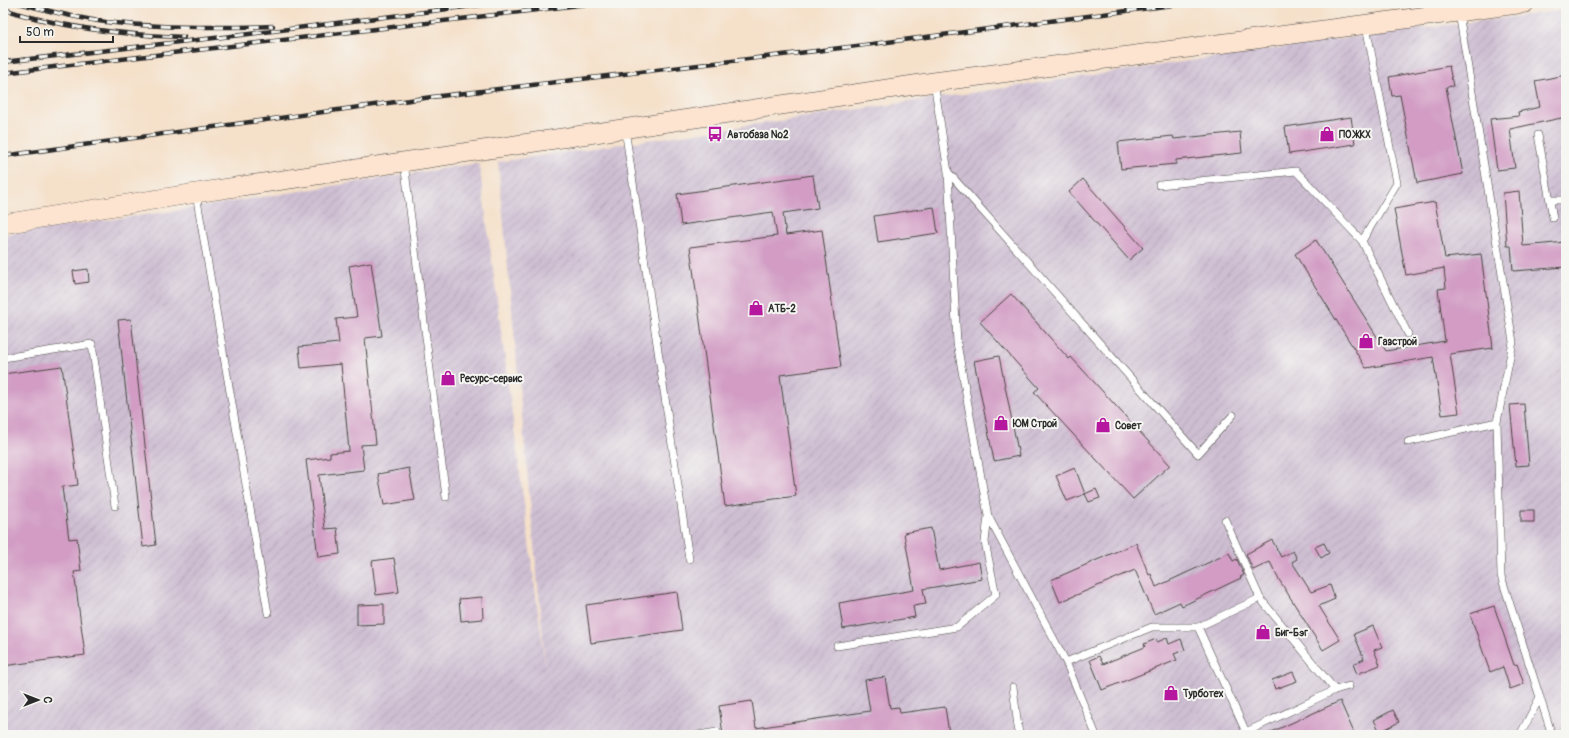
<svg xmlns="http://www.w3.org/2000/svg" width="1569" height="738" font-family="Pangolin,sans-serif">
	<defs>
		<pattern id="industrial-furrows" width="10" height="10" patternUnits="userSpaceOnUse"><rect width="10" height="10" fill="#cdbed2"/><path d="M-1 1l2-2M0 10L10 0M9 11l2-2" fill="none" stroke="#b0a3b4"/></pattern>
	</defs>
	<rect width="100%" height="100%" fill="#f6f6f2"/>
	<filter id="ink" filterUnits="userSpaceOnUse"><feTurbulence type="fractalNoise" baseFrequency=".025" numOctaves="2"/><feDisplacementMap in="SourceGraphic" scale="8" xChannelSelector="R" yChannelSelector="G"/><feConvolveMatrix kernelMatrix="1 2 1 2 8 2 1 2 1" color-interpolation-filters="sRGB"/></filter>
	<filter id="wash" filterUnits="userSpaceOnUse"><feTurbulence type="fractalNoise" baseFrequency=".012" numOctaves="4" result="noise"/><feDisplacementMap in="SourceGraphic" scale="16" xChannelSelector="R" yChannelSelector="G"/><feGaussianBlur stdDeviation="0.9" result="paint"/><feColorMatrix in="noise" values="0 0 0 0 0 0 0 0 0 0 0 0 0 0 0 0 0 1.4 0 .05"/><feComposite in="paint" operator="in"/></filter>
	<g filter="url(#wash)">
		<rect width="100%" height="100%" fill="#f5e0c9"/>
		<path fill="url(#industrial-furrows)" d="M 1566,10 L 1566,735 L 3,735 L 3,234 L 167,212 L 479,163 L 546,671 L 498,162 L 1360,36 Z"/>
		<g id="blocks">
			<path fill="#d29cc4" d="M 1449,66 L 1453,86 L 1446,87 L 1463,174 L 1417,183 L 1400,95 L 1392,96 L 1389,77 Z
				M 1566,75 L 1566,117 L 1510,129 L 1515,168 L 1497,170 L 1490,119 L 1519,116 L 1518,112 L 1540,107 L 1535,81 Z
				M 1351,117 L 1355,144 L 1289,154 L 1285,127 Z
				M 1240,132 L 1242,153 L 1176,160 L 1176,164 L 1121,169 L 1118,142 L 1173,136 L 1174,139 Z
				M 813,175 L 818,208 L 783,213 L 786,235 L 822,230 L 841,367 L 780,375 L 796,496 L 725,506 L 690,247 L 777,236 L 773,212 L 681,225 L 677,194 Z
				M 1083,179 L 1143,248 L 1129,260 L 1069,192 Z
				M 1519,191 L 1523,246 L 1566,242 L 1566,267 L 1513,271 L 1511,246 L 1507,246 L 1503,193 Z
				M 1435,202 L 1445,258 L 1481,254 L 1493,348 L 1450,354 L 1459,413 L 1442,415 L 1433,357 L 1366,368 L 1295,254 L 1316,240 L 1386,351 L 1445,341 L 1438,289 L 1446,288 L 1444,268 L 1406,275 L 1394,209 Z
				M 934,207 L 938,233 L 878,242 L 874,216 Z
				M 371,262 L 382,336 L 365,338 L 376,444 L 361,445 L 364,470 L 319,475 L 325,529 L 337,528 L 340,554 L 318,557 L 306,460 L 330,457 L 330,453 L 349,451 L 341,364 L 301,368 L 299,347 L 339,343 L 336,319 L 357,317 L 349,266 Z
				M 88,269 L 89,282 L 75,284 L 73,271 Z
				M 1011,294 L 1069,359 L 1071,357 L 1170,465 L 1133,499 L 1034,392 L 1039,388 L 980,322 Z
				M 131,319 L 156,545 L 143,547 L 118,320 Z
				M 999,356 L 1019,456 L 994,461 L 974,361 Z
				M 62,366 L 78,485 L 62,487 L 69,539 L 77,538 L 81,571 L 74,572 L 85,655 L 3,666 L 3,374 Z
				M 1524,404 L 1529,465 L 1516,466 L 1510,405 Z
				M 409,468 L 415,500 L 384,505 L 378,474 Z
				M 1075,468 L 1085,494 L 1067,501 L 1056,476 Z
				M 1096,489 L 1100,498 L 1089,502 L 1085,494 Z
				M 1521,510 L 1534,510 L 1534,522 L 1521,522 Z
				M 931,528 L 939,570 L 979,562 L 982,579 L 923,589 L 926,604 L 913,606 L 915,617 L 843,629 L 839,603 L 914,590 L 904,533 Z
				M 1272,540 L 1281,557 L 1293,551 L 1297,559 L 1292,562 L 1311,592 L 1330,585 L 1335,599 L 1319,606 L 1340,640 L 1323,650 L 1278,578 L 1270,562 L 1253,570 L 1246,554 Z
				M 1136,543 L 1149,575 L 1151,574 L 1156,587 L 1229,553 L 1233,561 L 1237,559 L 1244,575 L 1240,577 L 1241,578 L 1182,606 L 1180,602 L 1154,614 L 1135,570 L 1060,602 L 1051,580 Z
				M 1324,543 L 1329,553 L 1321,558 L 1315,547 Z
				M 394,558 L 399,592 L 376,595 L 372,561 Z
				M 677,592 L 682,630 L 591,643 L 586,605 Z
				M 482,597 L 483,619 L 461,621 L 459,599 Z
				M 384,604 L 384,624 L 357,625 L 357,605 Z
				M 1494,606 L 1514,665 L 1517,664 L 1524,684 L 1510,689 L 1503,667 L 1490,672 L 1470,614 Z
				M 1373,626 L 1382,647 L 1374,650 L 1380,665 L 1357,674 L 1353,664 L 1364,659 L 1354,634 Z
				M 1167,638 L 1169,644 L 1181,639 L 1185,650 L 1174,654 L 1177,660 L 1102,690 L 1090,660 L 1099,656 L 1103,664 L 1145,647 L 1144,644 L 1156,639 L 1157,642 Z
				M 1293,672 L 1297,681 L 1275,689 L 1272,680 Z
				M 885,677 L 890,708 L 899,707 L 900,713 L 945,707 L 949,733 L 938,735 L 723,735 L 719,706 L 752,701 L 756,728 L 870,711 L 865,680 Z
				M 1340,701 L 1355,735 L 1265,735 Z
				M 1393,710 L 1399,722 L 1380,732 L 1374,720 Z"/>
		</g>
	</g>
	<g filter="url(#ink)">
		<use href="#blocks" fill-opacity="0" stroke="#494643" stroke-width="1"/>
		<g fill="none" stroke-linecap="round" stroke-linejoin="round">
			<defs>
				<path id="lane" d="M 1459,13 L 1513,342 L 1497,422 L 1501,576 L 1552,735
					M 934,82 L 948,172 L 957,343 L 988,516 L 1066,662 L 1096,735
					M 625,129 L 689,559
					M 1538,135 L 1553,218
					M 404,162 L 446,497
					M 948,172 L 1198,454 L 1233,415
					M 1159,185 L 1296,171 L 1362,241 L 1408,334
					M 196,194 L 268,613
					M 1550,200 L 1566,200
					M 1362,241 L 1397,183 L 1366,26
					M 3,358 L 92,344 L 115,506
					M 1408,442 L 1497,422
					M 1225,520 L 1260,598
					M 1198,627 L 1260,598 L 1335,690
					M 837,646 L 957,627 L 996,595 L 985,542 L 988,516
					M 1066,662 L 1152,627 L 1198,627 L 1246,732 L 1335,690 L 1349,686
					M 1013,687 L 1019,735
					M 698,735 L 717,732
					M 1520,735 L 1540,697"/>
				<path id="secondary" d="M 3,224 L 196,193 L 934,82 L 1525,3"/>
			</defs>
			<use href="#lane" stroke="#494643" stroke-width="8"/>
			<use href="#secondary" stroke="#494643" stroke-width="20"/>
			<use href="#lane" stroke="#fff" stroke-width="7"/>
			<use href="#secondary" stroke="#fde4d1" stroke-width="19"/>
			<defs>
				<path id="rail" d="M 19,3 C 48,11 76,18 106,22 C 161,28 217,28 273,26
					M 3,9 C 61,28 124,35 184,37
					M 3,62 L 241,35 L 496,3
					M 3,73 L 596,3
					M 3,156 L 432,97 L 849,47 L 1188,3"/>
			</defs>
			<use href="#rail" stroke="#2b2b2b" stroke-width="4.5"/>
			<use href="#rail" stroke="#f6f6f2" stroke-width="3" stroke-dasharray="9" stroke-linecap="butt"/>
		</g>
	</g>
	<defs>
		<symbol id="bus-bare" viewBox="-9 -9 18 18"><path d="M-5-6H5V4H4V6H2V4H-2V6H-4V4H-5ZM-3.5-4V0h7V-4ZM-3.5 1.2v1.5H-2V1.2ZM2 1.2v1.5H3.5V1.2Z" fill="#b5179e" stroke="#f6f6f2" stroke-width="2.5" paint-order="stroke"/></symbol>
		<symbol id="shop-bare" viewBox="-9 -9 18 18"><path d="M-5-2.5h2.3a2.7 3.5 0 0 1 5.4 0H5L5.5 6h-11ZM-1.5-2.5h3a1.5 2.3 0 0 0-3 0Z" fill="#b5179e" stroke="#f6f6f2" stroke-width="2.5" paint-order="stroke"/></symbol>
	</defs>
	<g fill-rule="evenodd">
		<use href="#bus-bare" x="704" y="123" width="22" height="22"/>
		<use href="#shop-bare" x="1316" y="123" width="22" height="22"/>
		<use href="#shop-bare" x="745" y="297" width="22" height="22"/>
		<use href="#shop-bare" x="1355" y="330" width="22" height="22"/>
		<use href="#shop-bare" x="437" y="367" width="22" height="22"/>
		<use href="#shop-bare" x="990" y="412" width="22" height="22"/>
		<use href="#shop-bare" x="1092" y="414" width="22" height="22"/>
		<use href="#shop-bare" x="1252" y="621" width="22" height="22"/>
		<use href="#shop-bare" x="1160" y="682" width="22" height="22"/>
	</g>
	<g text-anchor="middle" stroke-width="4" stroke-linejoin="round" paint-order="stroke">
		<g font-size="10" font-weight="bold" fill="#2b2b2b" stroke="#f6f6f2" text-anchor="start">
			<text x="727" y="138">Автобаза №2</text>
			<text x="1339" y="138">ПО ЖКХ</text>
			<text x="768" y="312">АТБ-2</text>
			<text x="1378" y="345">Газстрой</text>
			<text x="460" y="382">Ресурс-сервис</text>
			<text x="1013" y="427">ЮМ Строй</text>
			<text x="1115" y="429">Совет</text>
			<text x="1275" y="636">Биг-Бэг</text>
			<text x="1183" y="697">Турботех</text>
		</g>
	</g>
	<rect width="1569" height="738" fill="none" stroke="#f6f6f2" stroke-width="16"/>
	<g transform="translate(38 700) rotate(90)" stroke="#f6f6f2" stroke-width="3" paint-order="stroke">
	<path d="M0-3L7 15L0 10L-7 15Z" fill="#2b2b2b"/>
	<text y="-6" font-size="11" font-weight="bold" text-anchor="middle" fill="#2b2b2b">С</text>
	</g>
	<path d="M20 36v6h93v-6" fill="none" stroke="#2b2b2b" stroke-width="2"/>
	<text x="26" y="36" font-size="12" fill="#2b2b2b" stroke="#f6f6f2" stroke-width="3" paint-order="stroke">50 m</text>
</svg>
